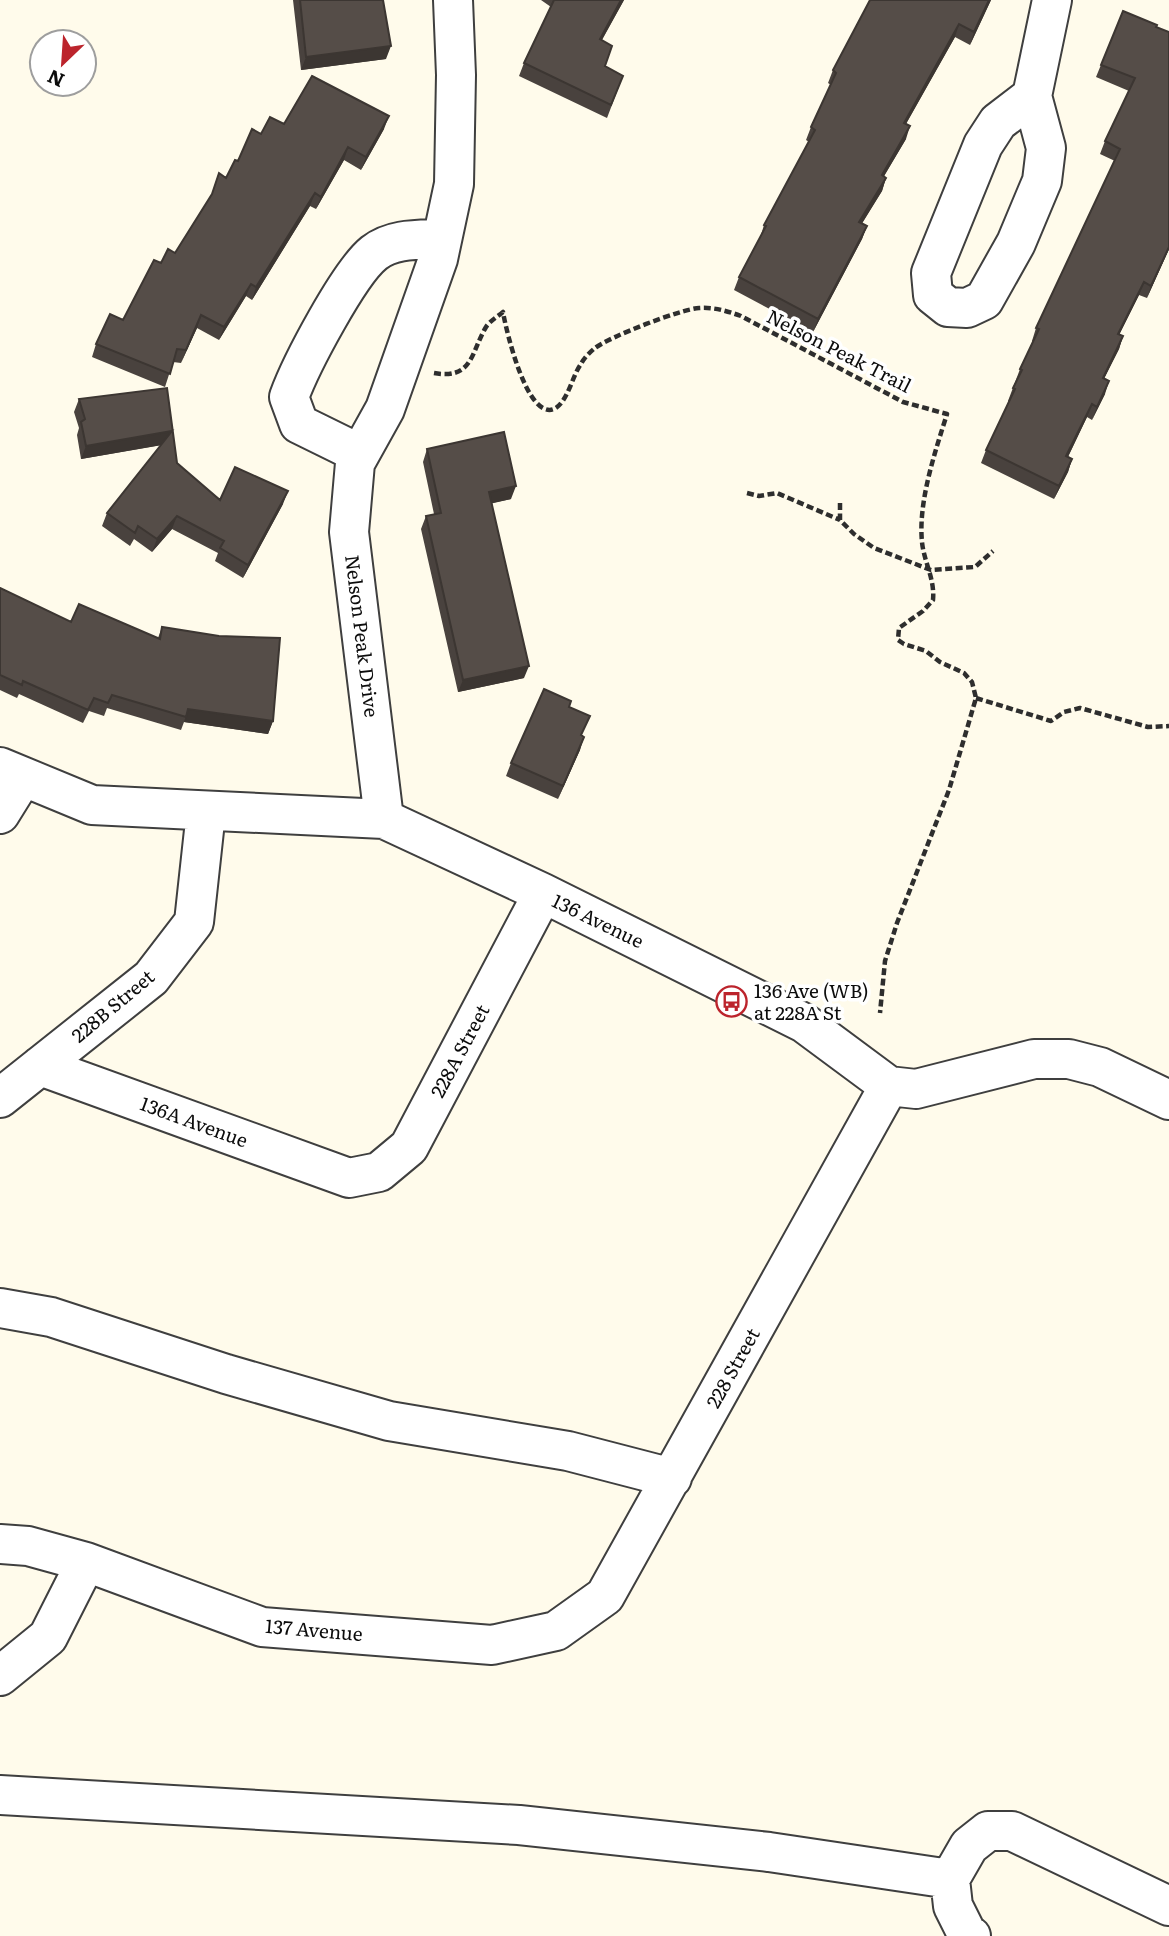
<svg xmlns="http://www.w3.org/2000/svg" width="1169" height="1936" font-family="Literata,serif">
	<rect width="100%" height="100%" fill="#fffbeb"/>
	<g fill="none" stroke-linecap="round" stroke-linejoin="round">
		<defs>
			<path id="minor" d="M 1032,96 L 998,122 L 983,145 L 931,273 L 933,295 L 948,307 L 967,308 L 984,300 L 1016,243 L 1042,181 L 1046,148 L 1032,96 L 1052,0
				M 360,454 L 299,424 L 289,397 C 301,364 349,273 374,253 C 393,238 419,240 442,239
				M 0,767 L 92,805 L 384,819 L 543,893 L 804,1023 L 889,1086 L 916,1089 L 1034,1059 L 1069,1059 L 1100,1067 L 1169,1100
				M 0,814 L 23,777
				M 384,819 L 349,532 L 355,463 L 385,409 L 438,259 L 454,184 L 456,75 L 453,0
				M 40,1066 L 349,1178 L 379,1172 L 409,1147 L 543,893
				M 0,1098 L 151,978 L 194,922 L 206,812
				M 0,1308 L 51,1317 L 226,1374 L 389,1421 L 568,1451 L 672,1478
				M 0,1544 L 28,1546 L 86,1562 L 262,1627 L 492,1645 L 556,1631 L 605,1596 L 889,1086
				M 0,1676 L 48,1637 L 86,1562
				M 0,1795 L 519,1825 L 769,1852 L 950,1879
				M 971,1936 L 967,1934 L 953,1906 L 950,1879 L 969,1846 L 988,1831 L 1012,1831 L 1169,1906"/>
		</defs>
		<use href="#minor" stroke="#3f3f3f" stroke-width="42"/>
		<path stroke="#2e2e2e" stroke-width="4.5" stroke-dasharray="7 3.5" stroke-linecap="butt" d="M 434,373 C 473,380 471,352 486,327 C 490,321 497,317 503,312 C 506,330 527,420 554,409 C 568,402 572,376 581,364 C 584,358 590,352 595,348 C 609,337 681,309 699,308 C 714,307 727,311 741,316 L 903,402 L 947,414 C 935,452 918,502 922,542 C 924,562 935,579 933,600 L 923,611 L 899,628 L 898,640 L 904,644 L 926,651 L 940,662 L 964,673 L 972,682 L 976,698 L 949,790 L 897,923 L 885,961 L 880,1013
			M 747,493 L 759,496 L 777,493 L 840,520
			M 840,503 L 840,520 L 854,534 L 874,548 L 931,570 L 975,567 L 993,551
			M 976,698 L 1051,721 L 1064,712 L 1080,708 L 1148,727 L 1169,726"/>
		<use href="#minor" stroke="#fff" stroke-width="38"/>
	</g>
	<path fill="#49423e" d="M 293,0 L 383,0 L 386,59 L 301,70 Z
		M 541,0 L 624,0 L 602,40 L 605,66 L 623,76 L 607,118 L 519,76 L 524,63 L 551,7 Z
		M 870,0 L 991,0 L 970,45 L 955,37 L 906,124 L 906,139 L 884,176 L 886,178 L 882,191 L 862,223 L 867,226 L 862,239 L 813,332 L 734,290 L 739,277 L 760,238 L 764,225 L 809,142 L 806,140 L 811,127 L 831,85 L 828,83 L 833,70 Z
		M 1123,11 L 1156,27 L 1169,249 L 1147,298 L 1139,295 L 1119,335 L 1123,336 L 1119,349 L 1104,378 L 1105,394 L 1092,420 L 1087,417 L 1068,457 L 1072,459 L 1068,472 L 1054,499 L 981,463 L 986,450 L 1009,402 L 1008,401 L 1020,369 L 1033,342 L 1032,341 L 1036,328 L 1115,161 L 1100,154 L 1105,141 L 1129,91 L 1096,77 Z
		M 284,124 L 384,129 L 361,170 L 344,160 L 316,209 L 310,206 L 252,300 L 246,296 L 219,340 L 197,328 L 181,363 L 173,362 L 165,387 L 92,357 L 96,344 L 123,320 L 161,263 L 175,253 L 226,178 L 238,161 L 261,134 Z
		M 167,388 L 177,463 L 220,500 L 283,504 L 243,578 L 215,561 L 218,553 L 172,529 L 152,552 L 134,539 L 130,546 L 102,526 L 107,513 L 161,445 L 81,459 L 77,435 L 79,428 L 74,412 L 79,399 Z
		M 427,449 L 511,499 L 492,503 L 524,678 L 458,692 L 421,529 L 426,516 L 434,514 L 423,462 Z
		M 0,588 L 71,622 L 158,638 L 162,627 L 273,721 L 268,734 L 184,722 L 181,730 L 107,708 L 104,716 L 89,711 L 83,723 L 19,694 L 17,698 L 0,690 Z
		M 569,707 L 582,736 L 580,750 L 558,799 L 506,776 L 511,763 Z"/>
	<path fill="#3c3632" d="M 621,0 L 624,0 L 595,52 L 600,39 Z
		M 989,0 L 991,0 L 970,45 L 974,32 Z
		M 959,24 L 955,37 L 899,136 L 904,123 Z
		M 391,46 L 386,59 L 301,70 L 306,57 Z
		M 389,116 L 384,129 L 361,170 L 366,157 Z
		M 910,126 L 906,139 L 877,188 L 882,175 Z
		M 348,147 L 344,160 L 316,209 L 321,197 Z
		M 886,178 L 882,191 L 855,235 L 859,222 Z
		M 315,193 L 310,206 L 252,300 L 256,287 Z
		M 867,226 L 862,239 L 813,332 L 818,319 Z
		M 1169,247 L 1169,249 L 1147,298 L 1151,286 Z
		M 1144,282 L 1139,295 L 1113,347 L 1118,334 Z
		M 251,284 L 246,296 L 219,340 L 224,327 Z
		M 201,315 L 197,328 L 181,363 L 186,350 Z
		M 1123,336 L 1119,349 L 1098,391 L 1103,378 Z
		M 1109,381 L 1105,394 L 1092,420 L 1097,407 Z
		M 1092,404 L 1087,417 L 1062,469 L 1066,456 Z
		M 172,431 L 168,444 L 81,459 L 86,446 Z
		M 1072,459 L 1068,472 L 1054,499 L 1059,486 Z
		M 516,486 L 511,499 L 485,505 L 489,492 Z
		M 288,491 L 283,504 L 243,578 L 248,565 Z
		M 177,516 L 172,529 L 152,552 L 157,539 Z
		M 529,666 L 524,678 L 458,692 L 463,680 Z
		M 188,709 L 273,721 L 268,734 L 184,722 Z
		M 584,737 L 580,750 L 558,799 L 563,786 Z"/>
	<path fill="#554d48" stroke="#3c3632" stroke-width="2" d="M 300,0 L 383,0 L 391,46 L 306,57 Z
		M 554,0 L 621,0 L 600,39 L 612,46 L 605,66 L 623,76 L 611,105 L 524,63 Z
		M 870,0 L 989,0 L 974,32 L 959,24 L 904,123 L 910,126 L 882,175 L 886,178 L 859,222 L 867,226 L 818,319 L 739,277 L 766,226 L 764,225 L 815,130 L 811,127 L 836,73 L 833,70 Z
		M 1123,11 L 1157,25 L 1156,27 L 1169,32 L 1169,247 L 1151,286 L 1144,282 L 1118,334 L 1123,336 L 1103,378 L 1109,381 L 1097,407 L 1092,404 L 1066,456 L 1072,459 L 1059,486 L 986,450 L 1015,389 L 1013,388 L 1022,370 L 1020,369 L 1039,329 L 1036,328 L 1120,149 L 1105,141 L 1135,78 L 1101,65 Z
		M 312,76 L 389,116 L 366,157 L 348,147 L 321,197 L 315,193 L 256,287 L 251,284 L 224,327 L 201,315 L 186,350 L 177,349 L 170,374 L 96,344 L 110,314 L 123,320 L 154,260 L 161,263 L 168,249 L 175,253 L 212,194 L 219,173 L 226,178 L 235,160 L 238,161 L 252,129 L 261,134 L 270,117 L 284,124 Z
		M 167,388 L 177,463 L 220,500 L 235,467 L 288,491 L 248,565 L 220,548 L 224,541 L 177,516 L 157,539 L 138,526 L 135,533 L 107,513 L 172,431 L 86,446 L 81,422 L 85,419 L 79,399 Z
		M 504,432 L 516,486 L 489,492 L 529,666 L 463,680 L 426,516 L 441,513 L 427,449 Z
		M 0,588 L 71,622 L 79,604 L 160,639 L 162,627 L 219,636 L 280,638 L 273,721 L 188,709 L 186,717 L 112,695 L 108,703 L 94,698 L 88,710 L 23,681 L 22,685 L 0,675 Z
		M 544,689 L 571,701 L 569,707 L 590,716 L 581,735 L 584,737 L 563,786 L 511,763 Z"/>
	<defs>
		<symbol id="bus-ring" viewBox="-11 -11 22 22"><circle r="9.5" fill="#fff" stroke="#bc242c" stroke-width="1.5"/><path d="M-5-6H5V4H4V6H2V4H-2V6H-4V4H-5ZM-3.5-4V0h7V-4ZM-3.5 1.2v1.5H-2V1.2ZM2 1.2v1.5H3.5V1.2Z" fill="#bc242c"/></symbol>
	</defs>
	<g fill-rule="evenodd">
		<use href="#bus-ring" x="714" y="984" width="35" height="35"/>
	</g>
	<g text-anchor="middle" stroke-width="7" stroke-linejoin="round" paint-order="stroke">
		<g font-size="19" fill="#0c0c0c" stroke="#fff">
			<text transform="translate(839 351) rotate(27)" y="7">Nelson Peak Trail</text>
			<text transform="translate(362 636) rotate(83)" y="7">Nelson Peak Drive</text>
			<text transform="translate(598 921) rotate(26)" y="7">136 Avenue</text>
			<text transform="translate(113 1006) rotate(-40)" y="7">228B Street</text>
			<text transform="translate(460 1051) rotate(-62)" y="7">228A Street</text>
			<text transform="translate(194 1122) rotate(20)" y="7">136A Avenue</text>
			<text transform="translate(733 1368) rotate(-61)" y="7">228 Street</text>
			<text transform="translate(314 1630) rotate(5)" y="7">137 Avenue</text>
		</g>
		<g font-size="19" fill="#0c0c0c" stroke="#fff" text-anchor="start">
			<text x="754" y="998">136 Ave (WB)<tspan x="754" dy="22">at 228A St</tspan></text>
		</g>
	</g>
	<g transform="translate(63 63) rotate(205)"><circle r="33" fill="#ffffff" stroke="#9e9e9e" stroke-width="2"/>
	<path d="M0-5L12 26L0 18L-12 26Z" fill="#bc242c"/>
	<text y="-10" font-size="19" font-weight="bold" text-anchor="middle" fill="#0c0c0c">N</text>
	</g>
</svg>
